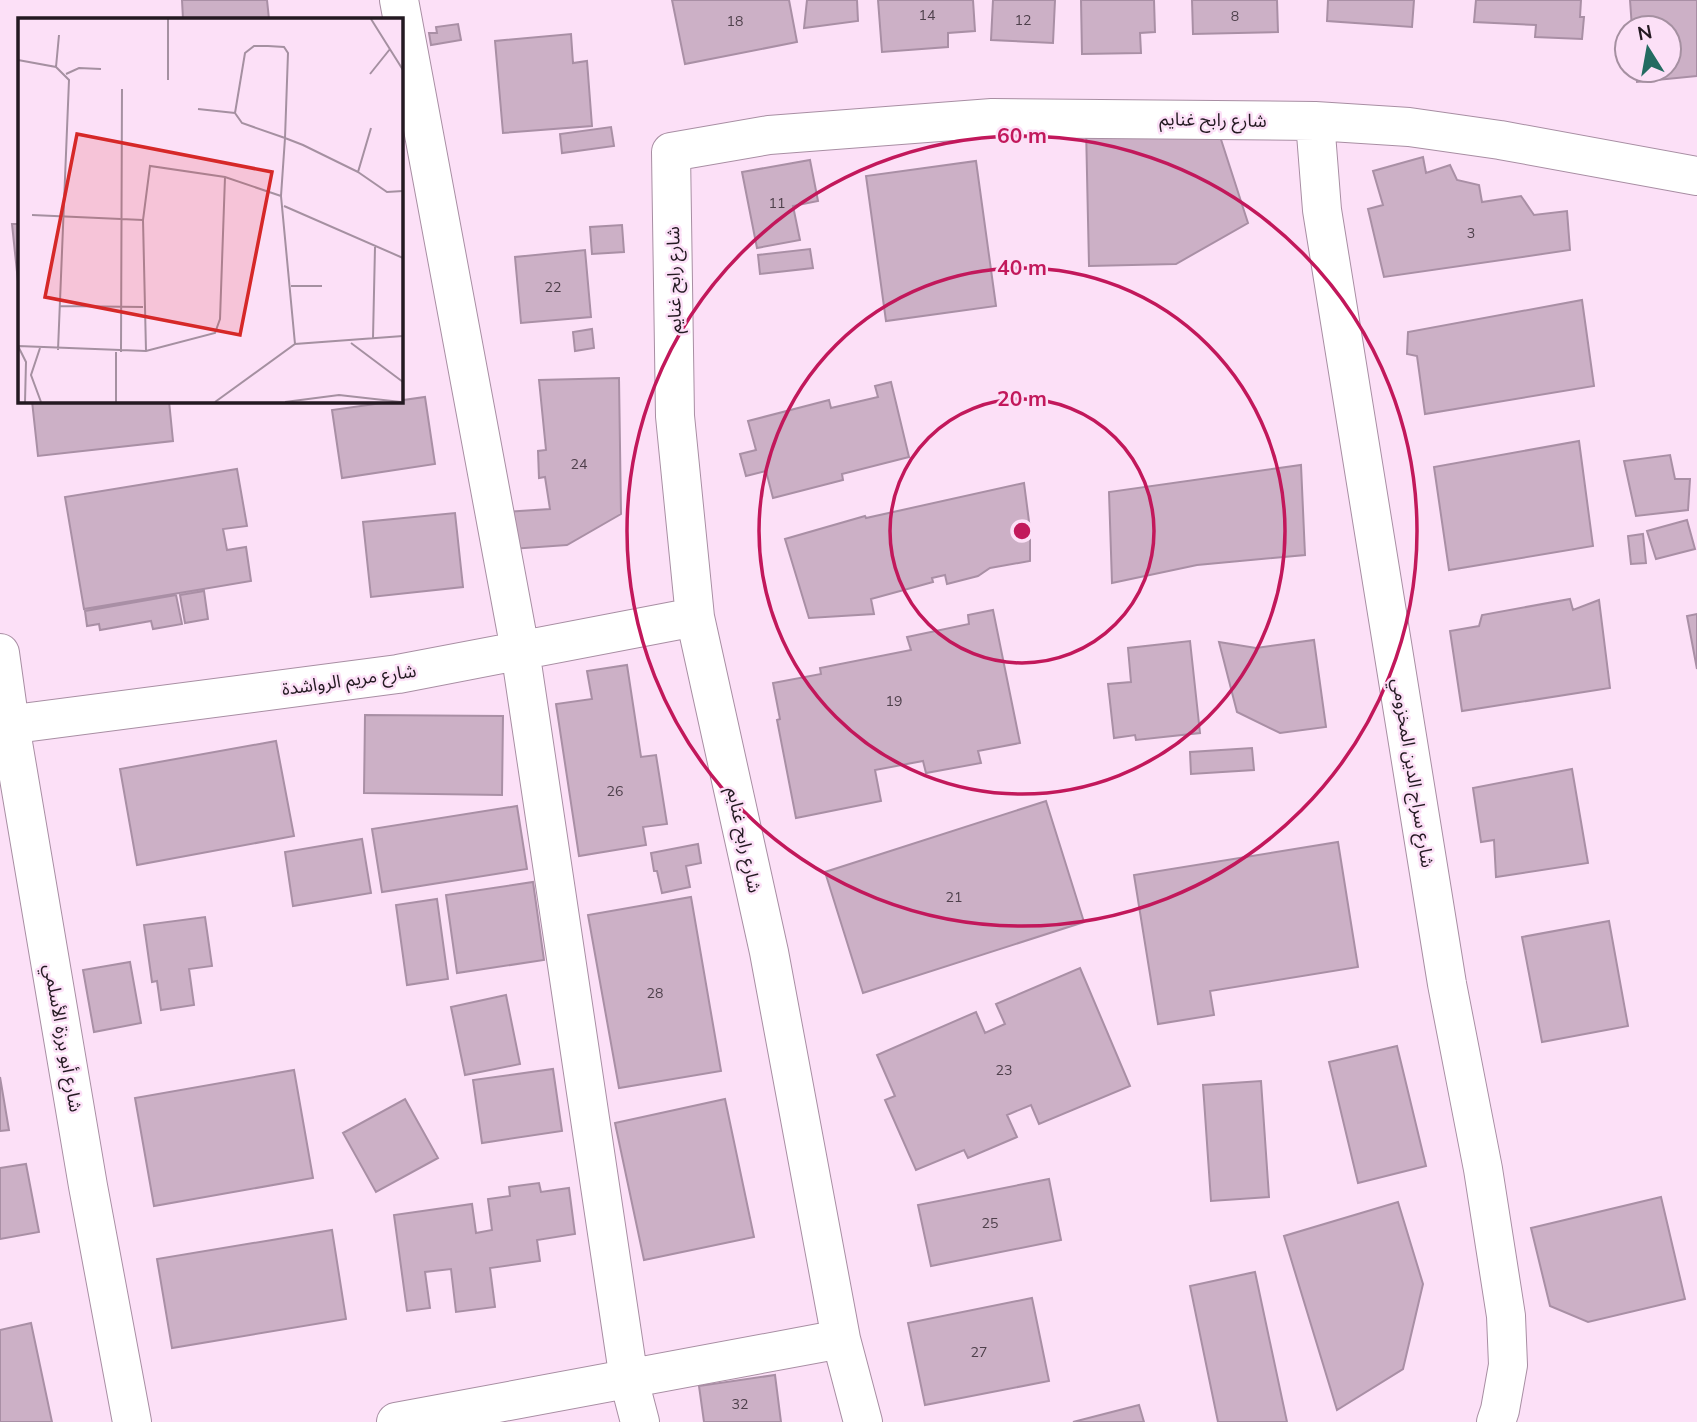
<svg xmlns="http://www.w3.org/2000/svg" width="1697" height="1422" font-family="Mulish,'Noto Sans Arabic',sans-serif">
	<rect width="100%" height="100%" fill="#fce0f7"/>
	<path fill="#ccb0c6" stroke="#a98fa5" stroke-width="2" d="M 182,0 L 267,0 L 269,19 L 183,19 Z
		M 672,0 L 789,0 L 797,42 L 685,64 Z
		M 807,0 L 857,0 L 858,21 L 804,28 Z
		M 878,0 L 973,0 L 975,31 L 948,33 L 948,47 L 882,52 Z
		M 993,0 L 1055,0 L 1053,43 L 991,40 Z
		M 1081,0 L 1154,0 L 1155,32 L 1140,33 L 1141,53 L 1082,54 Z
		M 1192,0 L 1277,0 L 1278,32 L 1193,34 Z
		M 1328,0 L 1414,0 L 1412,27 L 1327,21 Z
		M 1476,0 L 1581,0 L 1580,17 L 1584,17 L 1582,39 L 1535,37 L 1536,25 L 1474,22 Z
		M 1630,0 L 1697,0 L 1697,76 L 1637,82 L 1636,70 L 1669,70 L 1669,28 L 1632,28 Z
		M 458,24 L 461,40 L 431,45 L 429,33 L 437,33 L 436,27 Z
		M 571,34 L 573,63 L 587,61 L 592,126 L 503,133 L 495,41 Z
		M 1216,124 L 1248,223 L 1176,264 L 1089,266 L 1086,127 Z
		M 611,127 L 614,146 L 562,153 L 560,134 Z
		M 1423,157 L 1426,173 L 1450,165 L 1457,180 L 1479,185 L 1482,202 L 1521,196 L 1534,215 L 1567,211 L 1570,250 L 1384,277 L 1368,209 L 1383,205 L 1373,171 Z
		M 810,160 L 818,201 L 793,206 L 800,240 L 757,248 L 742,172 Z
		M 976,161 L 996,306 L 886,321 L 866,176 Z
		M 12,224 L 19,224 L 19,291 Z
		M 622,225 L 624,252 L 592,254 L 590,227 Z
		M 810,249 L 813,268 L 760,274 L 758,255 Z
		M 585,250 L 591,317 L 521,323 L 515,257 Z
		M 1582,300 L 1594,386 L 1425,414 L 1417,356 L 1407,354 L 1408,332 Z
		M 592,329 L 594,348 L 575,351 L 573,332 Z
		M 619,378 L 621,514 L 567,545 L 511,549 L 503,512 L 550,509 L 545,477 L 539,478 L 538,451 L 546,450 L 539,380 Z
		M 891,382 L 909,457 L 842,474 L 843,480 L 773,498 L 766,471 L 746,476 L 740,454 L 756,450 L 748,421 L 829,400 L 831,408 L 878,397 L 875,386 Z
		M 425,397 L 435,464 L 342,478 L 332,410 Z
		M 32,401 L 169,401 L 173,441 L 38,456 Z
		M 1579,441 L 1593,546 L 1449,570 L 1434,467 Z
		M 1670,455 L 1675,479 L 1690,479 L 1688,510 L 1636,516 L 1624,461 Z
		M 1301,465 L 1305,555 L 1197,565 L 1112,583 L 1109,492 Z
		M 237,469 L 247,526 L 223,529 L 227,550 L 246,547 L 251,581 L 84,609 L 65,497 Z
		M 1024,483 L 1030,529 L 1030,561 L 990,568 L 978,576 L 947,584 L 945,575 L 932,578 L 933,582 L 871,599 L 874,614 L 809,618 L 785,539 L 865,516 L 866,518 Z
		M 455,513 L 463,587 L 371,597 L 363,522 Z
		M 1687,520 L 1695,549 L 1656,559 L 1647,531 Z
		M 1643,534 L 1646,563 L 1631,564 L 1628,536 Z
		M 204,591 L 208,619 L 185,623 L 180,595 Z
		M 176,595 L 182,624 L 153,629 L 151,621 L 100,630 L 99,624 L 87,626 L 85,611 Z
		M 1570,599 L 1573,610 L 1599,600 L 1610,688 L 1462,711 L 1450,631 L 1479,626 L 1482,615 Z
		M 993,610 L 1020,743 L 978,751 L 981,763 L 926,773 L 923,761 L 875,770 L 881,801 L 796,818 L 777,720 L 780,719 L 773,683 L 821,674 L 820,668 L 911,650 L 907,637 L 969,624 L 968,615 Z
		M 1697,614 L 1697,669 L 1687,616 Z
		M 1314,640 L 1326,727 L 1280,733 L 1237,712 L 1219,642 L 1256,648 Z
		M 1190,641 L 1200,733 L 1136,740 L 1135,735 L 1114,738 L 1108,684 L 1131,682 L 1128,648 Z
		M 627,665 L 641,757 L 656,755 L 667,824 L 643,827 L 646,845 L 579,856 L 556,704 L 592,699 L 587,671 Z
		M 365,715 L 503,716 L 502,795 L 364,793 Z
		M 276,741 L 294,836 L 137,865 L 120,769 Z
		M 1252,748 L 1254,770 L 1191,774 L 1190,752 Z
		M 1572,769 L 1588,863 L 1496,877 L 1494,840 L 1481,842 L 1473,788 Z
		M 1046,801 L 1084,922 L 863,993 L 825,872 Z
		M 517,806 L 527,869 L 382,892 L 372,829 Z
		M 362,839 L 371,893 L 293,906 L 285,852 Z
		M 1338,842 L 1358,967 L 1210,991 L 1214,1015 L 1158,1024 L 1134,875 Z
		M 698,844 L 701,863 L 686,866 L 690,887 L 662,893 L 657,871 L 654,871 L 651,853 Z
		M 533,882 L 544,960 L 457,973 L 446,895 Z
		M 691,897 L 721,1071 L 619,1088 L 588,915 Z
		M 437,899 L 448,979 L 407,985 L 396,905 Z
		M 205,917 L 212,966 L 189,969 L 194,1005 L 161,1010 L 157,981 L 152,982 L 144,925 Z
		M 1609,921 L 1628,1026 L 1542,1042 L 1522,937 Z
		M 130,962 L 141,1023 L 94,1032 L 83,970 Z
		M 1080,968 L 1130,1086 L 1039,1124 L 1031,1105 L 1007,1115 L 1017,1137 L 968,1158 L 964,1150 L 916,1170 L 885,1100 L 895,1096 L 877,1055 L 976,1012 L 985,1033 L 1005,1024 L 996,1004 Z
		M 506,995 L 520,1064 L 465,1075 L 451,1007 Z
		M 1397,1046 L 1426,1166 L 1358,1183 L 1329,1062 Z
		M 553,1069 L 562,1131 L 482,1143 L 473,1080 Z
		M 294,1070 L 313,1178 L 154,1206 L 135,1098 Z
		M 0,1077 L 9,1130 L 0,1131 Z
		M 1261,1081 L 1269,1197 L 1211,1201 L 1203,1085 Z
		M 405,1099 L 438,1158 L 376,1192 L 343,1133 Z
		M 725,1099 L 754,1237 L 644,1260 L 615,1123 Z
		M 26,1164 L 39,1232 L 0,1239 L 0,1168 Z
		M 1049,1179 L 1061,1240 L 931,1266 L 918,1205 Z
		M 539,1183 L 541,1192 L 569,1188 L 575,1234 L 537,1240 L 540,1261 L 490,1268 L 495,1307 L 456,1312 L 451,1269 L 425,1272 L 430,1308 L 407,1311 L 394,1215 L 472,1204 L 476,1233 L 492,1230 L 488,1199 L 510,1196 L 509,1187 Z
		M 1661,1197 L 1685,1299 L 1588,1322 L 1550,1306 L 1531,1228 Z
		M 1398,1202 L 1423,1284 L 1403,1369 L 1337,1410 L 1284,1236 Z
		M 332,1230 L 346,1319 L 172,1348 L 157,1259 Z
		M 1255,1272 L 1287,1422 L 1218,1422 L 1190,1286 Z
		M 1032,1298 L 1049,1381 L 925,1405 L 908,1323 Z
		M 31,1323 L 52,1422 L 0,1422 L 0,1330 Z
		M 775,1375 L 781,1422 L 704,1422 L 699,1386 Z
		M 1139,1405 L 1144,1422 L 1073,1422 Z"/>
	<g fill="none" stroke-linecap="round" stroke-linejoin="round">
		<defs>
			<path id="minor" d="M 399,0 L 520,650 L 629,1380 L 640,1422
				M 1315,121 L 1322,210 L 1447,984 L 1483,1169 L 1506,1316 L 1508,1365 L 1500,1410 L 1496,1422
				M 0,653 L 10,725 L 88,1186 L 132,1422
				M 0,726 L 398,674 L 695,617
				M 396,1422 L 841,1339
				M 863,1422 L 841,1339 L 769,952 L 695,617 L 675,416 L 671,152 L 769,135 L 992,118 L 1315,121 L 1409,127 L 1500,140 L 1697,176"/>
		</defs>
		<use href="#minor" stroke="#a88ea3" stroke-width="40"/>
		<use href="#minor" stroke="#fff" stroke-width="38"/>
	</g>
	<g fill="none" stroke="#c2185b" stroke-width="3.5">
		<circle cx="1022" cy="531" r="132"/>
		<circle cx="1022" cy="531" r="263"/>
		<circle cx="1022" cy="531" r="395"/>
	</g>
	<g text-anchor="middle" stroke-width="5" stroke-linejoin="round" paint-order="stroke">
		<g font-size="14" fill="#4d3f4a">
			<text x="927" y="20">14</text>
			<text x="1235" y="21">8</text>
			<text x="1023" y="25">12</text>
			<text x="735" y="26">18</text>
			<text x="777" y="208">11</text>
			<text x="1471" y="238">3</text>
			<text x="553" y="292">22</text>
			<text x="579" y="469">24</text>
			<text x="894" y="706">19</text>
			<text x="615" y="796">26</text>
			<text x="954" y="902">21</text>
			<text x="655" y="998">28</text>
			<text x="1004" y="1075">23</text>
			<text x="990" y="1228">25</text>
			<text x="979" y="1357">27</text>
			<text x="740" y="1409">32</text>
		</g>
		<g font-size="18" fill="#231921" stroke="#fce0f7">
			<text transform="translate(1213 120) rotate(1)" y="6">شارع رابح غنايم</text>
			<text transform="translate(674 280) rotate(-91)" y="6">شارع رابح غنايم</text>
			<text transform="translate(349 680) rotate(-8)" y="6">شارع مريم الرواشدة</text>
			<text transform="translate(1413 773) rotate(81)" y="6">شارع سراج الدين المخزومي</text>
			<text transform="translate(744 840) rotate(78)" y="6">شارع رابح غنايم</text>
			<text transform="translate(63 1038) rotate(80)" y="6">شارع أبو برزة الأسلمي</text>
		</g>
	</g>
	<g transform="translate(18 18)">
		<rect width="385" height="385" fill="#fce0f7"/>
		<path fill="none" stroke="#a590a1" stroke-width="2" d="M 353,1 L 385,52M 0,42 L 38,49 L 51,62 L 40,332M 38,49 L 41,17M 48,56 L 61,50 L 83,51M 352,56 L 372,31M 150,62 L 150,1M 180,91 L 217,95M 340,154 L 369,174 L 385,173M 266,188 L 385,240M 14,197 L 125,202M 273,268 L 304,268M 42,288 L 125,289M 355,320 L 357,229M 333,325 L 385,364M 277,326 L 263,178 L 267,120 L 270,35 L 266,29 L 250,28 L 236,28 L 227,35 L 217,95 L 224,105 L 267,120 L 285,127 L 340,154 L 353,110M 0,328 L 128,333 L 197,315 L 202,301 L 207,159M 0,328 L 8,344 L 7,384M 22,330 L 13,357 L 23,384M 128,333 L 125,202 L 132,148 L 207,159 L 263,178M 103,334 L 104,71M 98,384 L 98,334M 197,384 L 277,326 L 385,318M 267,384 L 321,377 L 383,384"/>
		<path fill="#d62828" fill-opacity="0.15" stroke="#d62828" stroke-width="3.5" d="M 59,116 L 254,154 L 222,317 L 27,279 Z"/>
		<rect width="385" height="385" fill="none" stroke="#231921" stroke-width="3.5"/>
	</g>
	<circle cx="1022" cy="531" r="10" fill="#c2185b" stroke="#fce0f7" stroke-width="3.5"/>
	<g font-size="21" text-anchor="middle" font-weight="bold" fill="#c2185b" stroke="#fce0f7" stroke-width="5" stroke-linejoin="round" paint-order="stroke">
		<text x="1022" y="143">60 m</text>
		<text x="1022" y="275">40 m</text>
		<text x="1022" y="406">20 m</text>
	</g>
	<g transform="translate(1648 49) rotate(349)"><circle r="33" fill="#fce0f7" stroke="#a590a1" stroke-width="2"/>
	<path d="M0-5L12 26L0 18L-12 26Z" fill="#236b61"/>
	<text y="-10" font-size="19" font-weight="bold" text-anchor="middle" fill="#231921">N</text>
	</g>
</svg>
